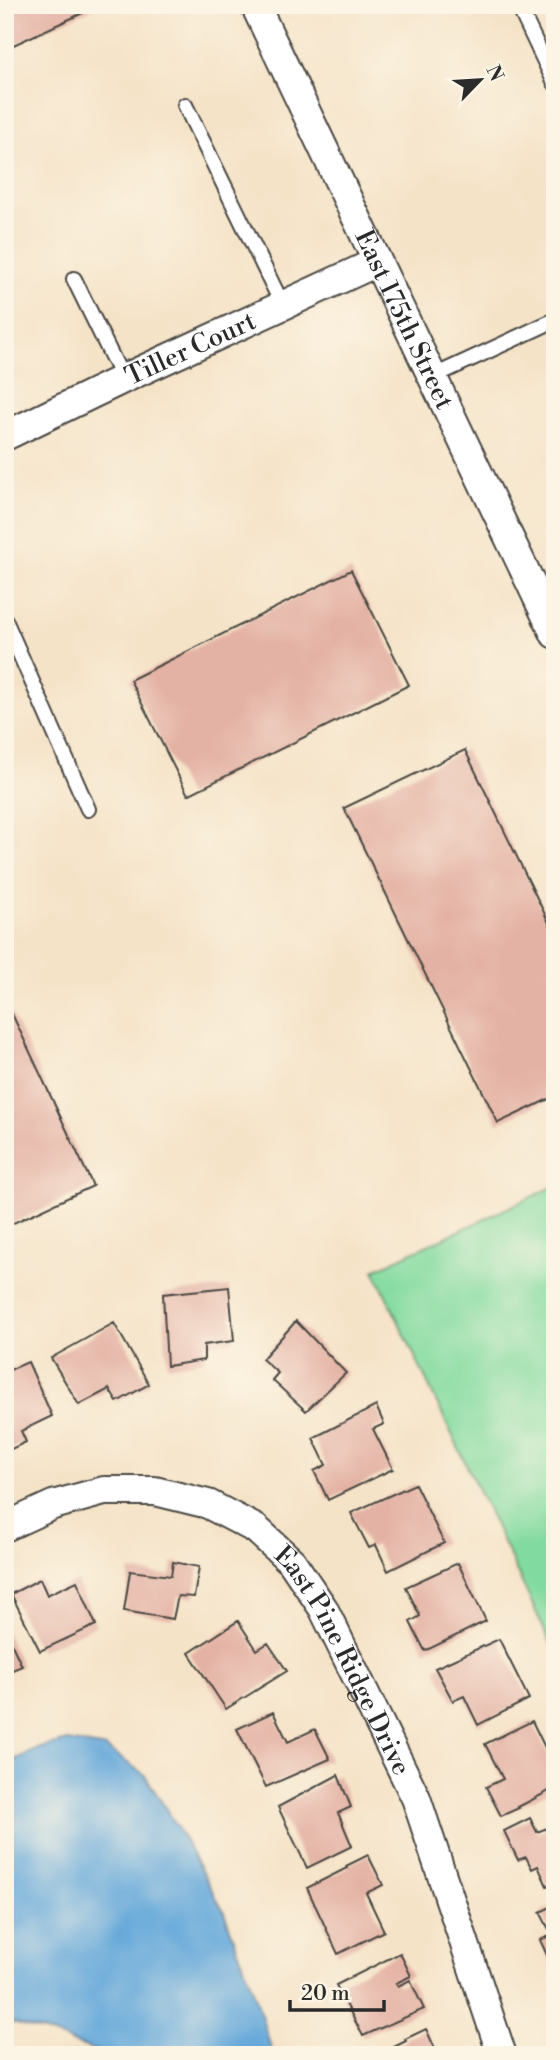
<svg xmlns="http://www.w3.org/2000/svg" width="560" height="2060" font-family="'Libre Bodoni',serif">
	<rect width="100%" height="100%" fill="#fcf5e5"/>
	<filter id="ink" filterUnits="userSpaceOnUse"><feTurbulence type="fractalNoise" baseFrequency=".0143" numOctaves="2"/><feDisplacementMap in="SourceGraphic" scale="14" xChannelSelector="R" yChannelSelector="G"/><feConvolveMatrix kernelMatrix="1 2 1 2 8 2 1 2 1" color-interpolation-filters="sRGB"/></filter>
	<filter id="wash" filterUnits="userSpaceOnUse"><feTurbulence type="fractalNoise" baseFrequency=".00686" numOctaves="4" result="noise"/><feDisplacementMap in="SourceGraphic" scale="28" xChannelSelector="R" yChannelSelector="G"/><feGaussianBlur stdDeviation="1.57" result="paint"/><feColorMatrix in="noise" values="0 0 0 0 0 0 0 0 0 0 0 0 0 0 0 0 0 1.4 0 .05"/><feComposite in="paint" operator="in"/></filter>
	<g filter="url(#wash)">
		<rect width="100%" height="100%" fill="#f5e3c8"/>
		<path fill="#81da9f" stroke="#568265" stroke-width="2" d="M 555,1186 L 555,1652 L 374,1270 Z"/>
		<path fill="#65a8da" stroke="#486a82" stroke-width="2" d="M 68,1741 L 106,1748 L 145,1775 L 176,1825 L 224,1912 L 256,1998 L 273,2055 L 108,2055 L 42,2031 L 5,2021 L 5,1764 L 40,1748 Z"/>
		<g id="blocks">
			<path fill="#e4b2a4" d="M 5,5 L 100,5 L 5,49 Z
				M 351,570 L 409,685 L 188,795 L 130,680 Z
				M 465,750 L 555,935 L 555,1096 L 498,1123 L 344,808 Z
				M 5,999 L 93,1186 L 5,1227 Z
				M 229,1287 L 234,1341 L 204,1345 L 204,1360 L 167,1366 L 163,1294 Z
				M 296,1321 L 346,1373 L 306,1411 L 272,1380 L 278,1373 L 262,1359 Z
				M 114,1323 L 149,1384 L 117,1402 L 109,1389 L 79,1405 L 51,1358 Z
				M 28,1362 L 52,1416 L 21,1431 L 26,1442 L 5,1452 L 5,1372 Z
				M 376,1406 L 384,1424 L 373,1429 L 393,1469 L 328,1500 L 314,1471 L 326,1465 L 313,1438 Z
				M 415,1484 L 444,1543 L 388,1571 L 376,1545 L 369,1548 L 351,1513 Z
				M 173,1562 L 199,1567 L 194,1597 L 178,1596 L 173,1619 L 124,1611 L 130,1571 L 171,1576 Z
				M 458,1563 L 486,1621 L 425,1651 L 410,1622 L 420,1616 L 406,1587 Z
				M 40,1579 L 47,1595 L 77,1581 L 96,1625 L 40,1651 L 11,1594 Z
				M 238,1621 L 257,1650 L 268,1643 L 287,1671 L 226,1709 L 189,1653 Z
				M 5,1630 L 22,1666 L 5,1673 Z
				M 499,1639 L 529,1699 L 478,1725 L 464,1696 L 453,1701 L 435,1668 Z
				M 273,1712 L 288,1742 L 315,1729 L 330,1759 L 266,1787 L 237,1729 Z
				M 532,1721 L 555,1768 L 555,1788 L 518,1807 L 519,1808 L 501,1816 L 486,1787 L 503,1779 L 485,1744 Z
				M 338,1775 L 351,1807 L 338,1813 L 352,1846 L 307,1868 L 278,1807 Z
				M 530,1818 L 537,1832 L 555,1825 L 555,1883 L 547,1886 L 538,1866 L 532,1869 L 526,1857 L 518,1860 L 504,1831 Z
				M 368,1855 L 383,1885 L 366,1893 L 384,1931 L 338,1954 L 307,1888 L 347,1868 L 346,1866 Z
				M 555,1905 L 555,1972 L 540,1940 L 552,1935 L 540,1912 Z
				M 400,1953 L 411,1976 L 396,1983 L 398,1986 L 410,1980 L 424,2009 L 363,2036 L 336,1985 Z
				M 426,2029 L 438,2055 L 378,2055 L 406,2041 L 405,2039 Z"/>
		</g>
	</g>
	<g filter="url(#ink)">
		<use href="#blocks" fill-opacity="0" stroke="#494743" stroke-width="2"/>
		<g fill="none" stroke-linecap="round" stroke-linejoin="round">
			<defs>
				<path id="lane" d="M 518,5 L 555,83
					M 185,105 L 283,306
					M 74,279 L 123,379
					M 432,377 L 555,320
					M 5,620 L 88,809"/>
				<g id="street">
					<path id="s1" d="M 255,5 L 555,634"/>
					<path id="s2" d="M 5,436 L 123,379 L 377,262"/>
					<path id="s3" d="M 5,1527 L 53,1505 L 104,1491 L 155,1491 L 208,1504 L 256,1529 L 292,1562 L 323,1608 L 416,1798 L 502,2055"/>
				</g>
			</defs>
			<use href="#lane" stroke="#494743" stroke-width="18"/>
			<use href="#street" stroke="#494743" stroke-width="32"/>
			<use href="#lane" stroke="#fff" stroke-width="14"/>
			<use href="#street" stroke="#fff" stroke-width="28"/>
		</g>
	</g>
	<g text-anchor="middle" stroke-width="7" stroke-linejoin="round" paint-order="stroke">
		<g font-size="26" fill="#2b2b2b" stroke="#fcf5e5">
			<text dy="9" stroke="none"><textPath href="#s1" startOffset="348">East 175th Street</textPath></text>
			<text dy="9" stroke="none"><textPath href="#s2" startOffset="205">Tiller Court</textPath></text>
			<text dy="9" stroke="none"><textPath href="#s3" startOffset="425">East Pine Ridge Drive</textPath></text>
		</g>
	</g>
	<rect width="560" height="2060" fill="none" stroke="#fcf5e5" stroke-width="28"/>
	<g transform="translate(480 80) rotate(65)" stroke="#fcf5e5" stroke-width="5" paint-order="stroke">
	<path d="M0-5L12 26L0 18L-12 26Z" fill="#2b2b2b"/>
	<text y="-10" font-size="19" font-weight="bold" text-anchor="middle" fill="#2b2b2b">N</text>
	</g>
	<path d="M290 2000v10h94v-10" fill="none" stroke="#2b2b2b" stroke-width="3.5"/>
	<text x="301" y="2000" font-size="21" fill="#2b2b2b" stroke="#fcf5e5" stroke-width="5" paint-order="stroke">20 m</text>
</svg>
